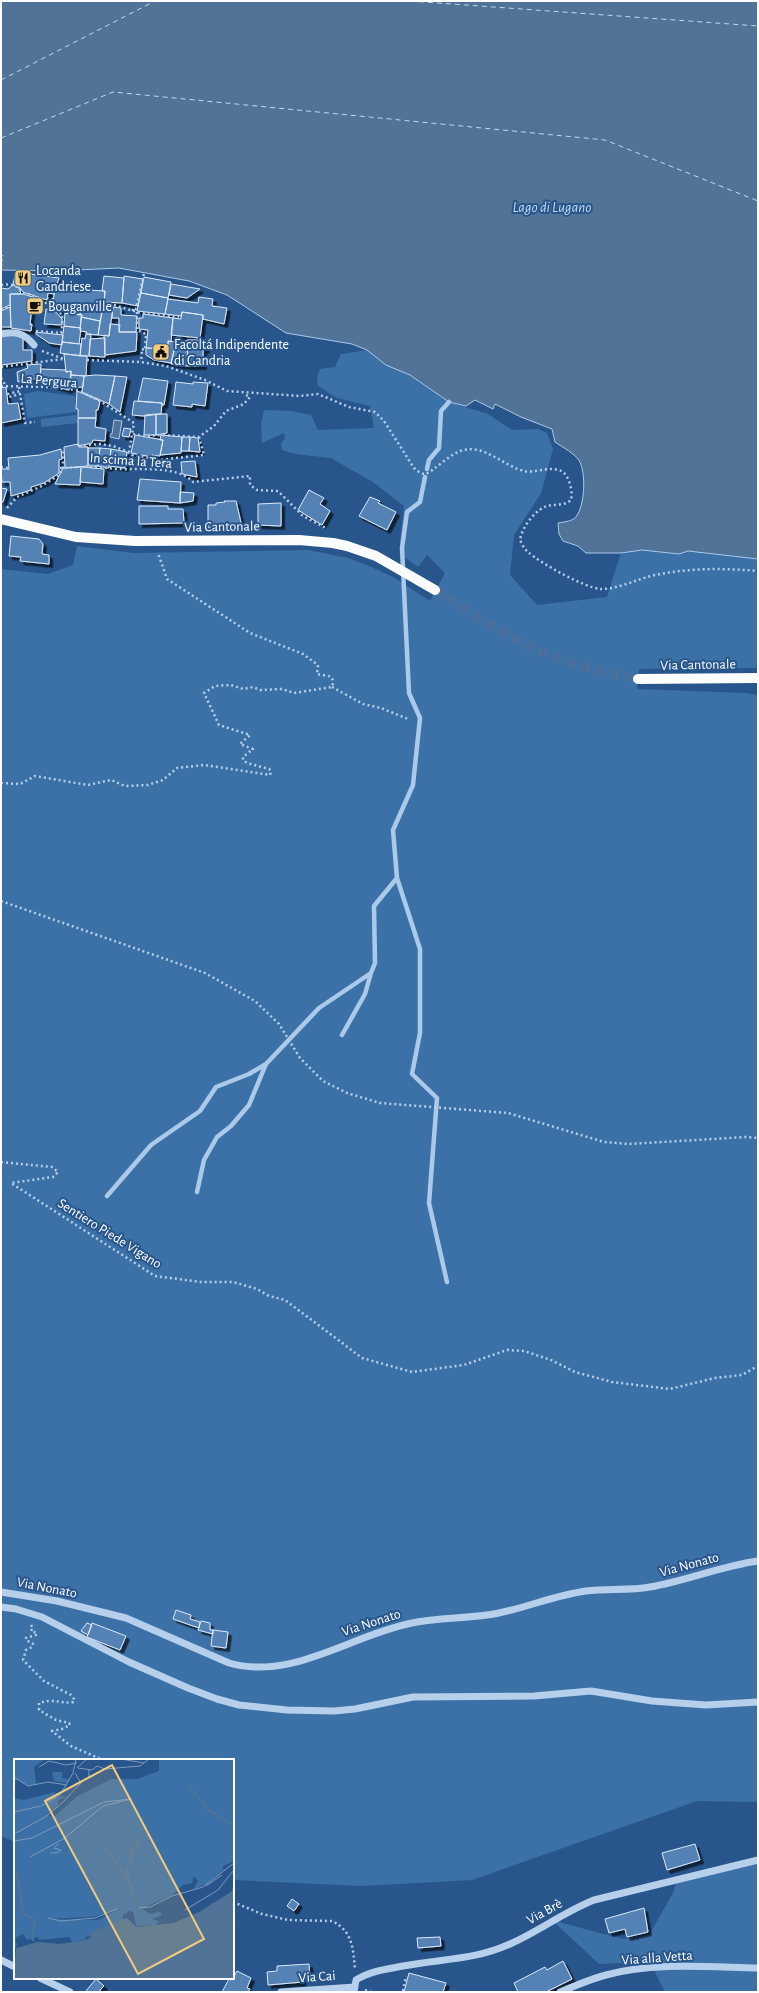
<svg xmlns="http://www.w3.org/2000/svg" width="759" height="1993" font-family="'Alegreya Sans',sans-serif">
	<defs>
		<filter id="shadow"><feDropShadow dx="3.5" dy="3.5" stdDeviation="0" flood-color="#0009"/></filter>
	</defs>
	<rect width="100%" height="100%" fill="#28568c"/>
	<path fill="#3c71a8" d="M 367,350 L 386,365 L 410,375 L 449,402 L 488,414 L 512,430 L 538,429 L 547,433 L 553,449 L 541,493 L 514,535 L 510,575 L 537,605 L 607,597 L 621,553 L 642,550 L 679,554 L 688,551 L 758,559 L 758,668 L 639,669 L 637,689 L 746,693 L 758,695 L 758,1802 L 697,1801 L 472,1880 L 362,1886 L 233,1880 L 233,1760 L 15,1760 L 15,1842 L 1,1836 L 1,569 L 48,574 L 73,565 L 77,546 L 133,553 L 308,550 L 348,558 L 367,565 L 393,577 L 430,601 L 445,573 L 427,555 L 418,567 L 404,557 L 400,542 L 404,506 L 373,482 L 331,458 L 295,454 L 282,450 L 281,443 L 285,439 L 284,433 L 262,443 L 261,423 L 264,410 L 291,411 L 311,415 L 318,430 L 374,428 L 370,406 L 337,398 L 318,386 L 317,377 L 320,369 L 335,367 L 341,354 Z
		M 38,391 L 75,396 L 76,412 L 27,418 L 24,394 Z
		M 76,415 L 78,423 L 41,427 L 41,419 Z
		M 758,1860 L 758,1992 L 665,1992 L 650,1962 L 599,1964 L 552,1920 L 603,1934 L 625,1939 L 649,1935 L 673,1893 L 677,1880 Z"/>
	<path fill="#517397" stroke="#abcaea" d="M 1,1 L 758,1 L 758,559 L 688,551 L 679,554 L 642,550 L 621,553 L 586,553 L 578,546 L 563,541 L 559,534 L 558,523 C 564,522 573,521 576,517 C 585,505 586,475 580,462 C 575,453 563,448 555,442 L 552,429 L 521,417 L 495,404 L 493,409 L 475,400 L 466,406 L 449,402 L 410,375 L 386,365 L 367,350 L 352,344 L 286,333 L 227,295 L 189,281 L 119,268 L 56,271 L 1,270 Z
		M 114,420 L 122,421 L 119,439 L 110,437 L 110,434 L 112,434 Z"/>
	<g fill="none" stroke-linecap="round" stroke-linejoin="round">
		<path stroke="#abcaea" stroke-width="4.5" d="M 427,469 L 429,460 L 439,448 L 441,411 L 449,402
			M 425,477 L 420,502 L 407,512 L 402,548 L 409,693 L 420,718 L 413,785 L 393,830 L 397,878 L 420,949 L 420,1033 L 412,1074 L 437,1098 L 429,1203 L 447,1282
			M 342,1035 L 365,994 L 371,973
			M 197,1192 L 204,1160 L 217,1137 L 231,1126 L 249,1105 L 266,1064 L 319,1008 L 371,973 L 375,963 L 374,906 L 397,878
			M 107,1196 L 151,1145 L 200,1111 L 216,1087 L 249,1074 L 266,1064"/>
		<path stroke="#c2d9f1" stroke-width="1" stroke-dasharray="5 4" stroke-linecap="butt" d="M 410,1 L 758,26
			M 1,80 L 155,1
			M 1,138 L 113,92 L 605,140 L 758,201"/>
	</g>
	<path fill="#5482b4" stroke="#dbe9f8" filter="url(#shadow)" d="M 16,272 L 59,278 L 54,294 L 48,293 L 47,300 L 23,292 L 19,287 L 13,284 Z
		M 104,276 L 124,278 L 122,303 L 104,302 L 105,291 L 102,291 Z
		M 124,276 L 143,279 L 138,306 L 122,303 Z
		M 144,277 L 171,282 L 168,298 L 141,293 Z
		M 171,284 L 200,289 L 187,298 L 169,295 Z
		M 13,285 L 19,288 L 21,294 L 10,294 L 10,305 L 1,309 L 1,288 L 8,289 Z
		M 55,288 L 105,291 L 104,306 L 98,308 L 66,306 L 65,311 L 52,309 Z
		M 141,293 L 168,298 L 165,314 L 137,311 Z
		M 10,294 L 23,294 L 36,298 L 35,305 L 32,305 L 30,325 L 32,324 L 31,331 L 11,328 Z
		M 199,297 L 213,299 L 212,306 L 227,308 L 224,324 L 203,319 L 203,315 L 182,312 L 181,316 L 165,314 L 168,299 L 198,303 Z
		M 66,306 L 81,308 L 80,315 L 65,313 Z
		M 10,307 L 11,327 L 1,327 L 1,311 Z
		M 99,307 L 103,307 L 100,321 L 81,317 L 82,315 L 80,315 L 81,308 L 98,308 Z
		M 103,307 L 113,307 L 109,336 L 98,335 Z
		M 113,307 L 121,308 L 121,315 L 137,316 L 136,332 L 119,332 L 119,318 L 112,318 Z
		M 46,309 L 55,311 L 62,319 L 62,325 L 44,324 Z
		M 182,312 L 203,315 L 200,338 L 171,335 L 173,318 L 181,319 Z
		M 65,313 L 82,315 L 80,328 L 64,326 Z
		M 143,314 L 173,318 L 171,342 L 168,341 L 168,349 L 146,348 L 148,330 L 139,329 L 139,318 L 143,318 Z
		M 81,317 L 100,321 L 98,335 L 86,334 L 87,332 L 80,331 Z
		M 110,324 L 120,325 L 119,332 L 137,332 L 136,351 L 105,355 L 104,335 L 109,336 Z
		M 64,326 L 81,328 L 79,344 L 62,342 Z
		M 36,332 L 63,335 L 62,345 L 49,343 L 36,334 Z
		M 86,334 L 91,334 L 89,356 L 80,356 L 82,338 L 85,339 Z
		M 23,335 L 23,350 L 32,350 L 32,361 L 1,365 L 1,336 Z
		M 105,338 L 105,357 L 89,356 L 90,339 Z
		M 187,340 L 206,340 L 206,349 L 203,350 L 203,366 L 188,366 Z
		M 168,341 L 176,342 L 171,363 L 154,360 L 146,355 L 146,348 L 168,349 Z
		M 187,341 L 188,366 L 171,364 L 176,342 Z
		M 62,342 L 81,344 L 80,356 L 60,353 Z
		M 64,354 L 87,356 L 86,376 L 71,375 L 71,371 L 66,372 Z
		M 41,364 L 40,378 L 18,382 L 17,372 L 28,368 L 27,365 Z
		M 41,369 L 66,370 L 66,372 L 71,371 L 69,390 L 39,382 Z
		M 71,375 L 84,376 L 83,387 L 70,388 Z
		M 96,375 L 115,376 L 109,404 L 82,392 L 84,376 Z
		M 115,376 L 127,377 L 120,412 L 109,404 Z
		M 143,378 L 168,381 L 164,405 L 162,405 L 162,403 L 138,401 Z
		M 176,382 L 193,384 L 193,382 L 208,383 L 205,406 L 192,404 L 192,407 L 173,405 Z
		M 6,387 L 8,404 L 18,403 L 21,419 L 1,423 L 1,388 Z
		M 77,391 L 100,401 L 98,410 L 96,410 L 96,418 L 78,418 L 78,409 L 76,409 Z
		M 134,401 L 162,403 L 161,414 L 144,416 L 132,415 Z
		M 156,414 L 167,414 L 167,433 L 156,435 Z
		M 156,414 L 156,435 L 144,435 L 145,415 Z
		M 78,418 L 96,418 L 95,427 L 106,429 L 105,441 L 93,440 L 92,443 L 78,446 Z
		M 124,428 L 131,429 L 129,437 L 122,436 Z
		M 135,435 L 163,440 L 160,456 L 152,455 L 152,457 L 131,453 Z
		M 161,435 L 182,437 L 181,453 L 160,455 L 163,440 L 160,440 Z
		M 182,437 L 190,437 L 189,451 L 181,451 Z
		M 190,437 L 198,438 L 200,452 L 189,451 Z
		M 78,444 L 79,447 L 88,447 L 88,466 L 65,468 L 64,447 Z
		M 88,448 L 100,448 L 98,466 L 88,466 Z
		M 100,448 L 111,449 L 109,468 L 98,466 Z
		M 61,449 L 62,459 L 59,460 L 59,473 L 44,483 L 31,487 L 31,490 L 11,496 L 10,482 L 2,482 L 1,469 L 9,469 L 8,458 L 40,455 Z
		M 111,449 L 127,452 L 125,468 L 109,466 Z
		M 195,461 L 197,477 L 182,474 L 181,462 Z
		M 81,467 L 80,485 L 55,484 L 63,468 Z
		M 81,467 L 104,469 L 103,484 L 80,482 Z
		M 140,479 L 181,482 L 180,503 L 137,500 Z
		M 1,488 L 7,489 L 3,502 L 1,502 Z
		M 309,490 L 324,498 L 320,504 L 330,511 L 322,525 L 298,510 Z
		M 180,492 L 194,493 L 193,501 L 180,503 Z
		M 370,497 L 380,501 L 378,503 L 396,512 L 387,530 L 359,516 Z
		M 224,501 L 236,501 L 242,527 L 208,528 L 208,505 L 216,505 L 216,503 L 225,502 Z
		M 281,503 L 281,526 L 258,525 L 258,504 Z
		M 139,506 L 168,506 L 168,509 L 183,509 L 184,523 L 139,524 Z
		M 11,536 L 39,539 L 43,544 L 42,554 L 49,555 L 49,564 L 20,561 L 21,557 L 9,556 Z
		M 176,1610 L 191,1615 L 190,1619 L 200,1622 L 199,1628 L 173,1619 Z
		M 201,1621 L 210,1623 L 210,1630 L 213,1630 L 213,1634 L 198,1630 Z
		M 87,1623 L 92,1625 L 88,1635 L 81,1631 Z
		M 92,1623 L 126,1636 L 120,1650 L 87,1637 Z
		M 213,1630 L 228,1632 L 226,1648 L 211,1646 Z
		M 695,1844 L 700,1860 L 667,1870 L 662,1853 Z
		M 292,1899 L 299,1904 L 294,1911 L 287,1906 Z
		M 644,1908 L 648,1932 L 627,1937 L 625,1929 L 609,1933 L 605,1919 Z
		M 440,1937 L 441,1946 L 418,1948 L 417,1938 Z
		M 563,1961 L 572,1979 L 546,1992 L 518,1992 L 514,1983 L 545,1967 L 547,1970 Z
		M 309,1964 L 310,1978 L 302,1979 L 303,1982 L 268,1985 L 267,1972 L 277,1971 L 277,1966 Z
		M 237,1971 L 251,1978 L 247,1988 L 250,1989 L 248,1992 L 222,1992 L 229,1979 L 232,1980 Z
		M 409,1973 L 446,1983 L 443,1992 L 404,1992 Z
		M 96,1979 L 104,1986 L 101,1989 L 99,1992 L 85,1992 Z"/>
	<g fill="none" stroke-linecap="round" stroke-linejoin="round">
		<path stroke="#486f9d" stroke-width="10" stroke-dasharray="10 5" stroke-linecap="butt" d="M 435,590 C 472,613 509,639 549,655 C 578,667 608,672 638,679"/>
		<path stroke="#b6cfea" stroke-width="2.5" stroke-dasharray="2 3" stroke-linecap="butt" d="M 1,266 L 2,255
			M 1,285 C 11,284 17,284 23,293 L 34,296
			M 35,301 L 53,304
			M 104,306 L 114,305 L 137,312 L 179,317
			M 1,310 L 10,307
			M 133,311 L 133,308 L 136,309 L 144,273
			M 137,312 L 137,330 L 146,334 L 145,350 L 142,349 L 141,362
			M 36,331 L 61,333 L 62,331 L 62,314 L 51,309 L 52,299 L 47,298
			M 42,351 L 64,359
			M 87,360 L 141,362 L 166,366 L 205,380 L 227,391 L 300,396 L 318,394 L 349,407 L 375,412 L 384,421 L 414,468 C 417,471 421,474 425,474 C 432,473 451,452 464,450 C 485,445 504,466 524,471 C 536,474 555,463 565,474 C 570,480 573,493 571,500 C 565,506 555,504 547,506 C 535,510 522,527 520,540 C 522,544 524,549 528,552 C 540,563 585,588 601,589 C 619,589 637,579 655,575 C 689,568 723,568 758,571
			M 1,367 L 63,359
			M 1,378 L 6,386
			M 1,386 L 47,387 L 77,390 L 100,401 L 134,423 L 129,452
			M 19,387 L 20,391 L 8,394 L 9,397 L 20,394 L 25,423 L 35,422
			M 133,434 L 144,436 L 162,435 L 199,437 L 214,426 L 226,411 L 244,404 L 250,397 L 244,394
			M 79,446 L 100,444 L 113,446 L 126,451 L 132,455 L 158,460 L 204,455 L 199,437
			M 1,467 L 9,468
			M 60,468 C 72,468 85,466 97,467 C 104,467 111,469 118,469 C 140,470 177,465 193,482 L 250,476 L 250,485 L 257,490 L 278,491 L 303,516 L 324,527 L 326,530
			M 7,508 L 17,497 L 40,487 L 59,475 L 63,468 L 63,450
			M 332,687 L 363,704 L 381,708 L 408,719
			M 1,783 L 20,784 L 35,776 L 88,785 L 111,780 L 125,786 L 148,785 L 163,780 L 177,768 L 204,765 L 270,775 L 271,771 L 269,769 L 247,763 L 243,760 L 243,757 L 253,749 L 240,744 L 250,735 L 219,725 L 204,693 L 215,686 L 231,685 L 243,689 L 253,687 L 260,690 L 282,689 L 294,693 L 332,687 C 336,674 326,676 317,674 L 318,665 L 303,654 L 250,633 L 167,579 L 158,553
			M 1,901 L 205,973 L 255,1001 L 279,1024 L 300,1058 L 323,1081 L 347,1093 L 380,1103 L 508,1113 L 604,1142 L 629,1144 L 746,1137 L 758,1138
			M 1,1162 L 52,1167 L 58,1172 L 53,1177 L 11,1183 L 155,1276 L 201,1282 L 233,1282 L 257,1289 L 269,1296 L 285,1300 L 362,1358 L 412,1372 L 464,1365 L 507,1350 L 524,1351 L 551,1360 L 575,1372 L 612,1382 L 670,1389 L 715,1378 L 742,1375 L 758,1366
			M 31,1625 L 33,1628 L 31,1631 L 37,1633 L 36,1635 L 26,1638 L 26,1640 L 33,1644 L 32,1647 L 26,1650 L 23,1660 L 44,1681 L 71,1695 L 74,1699 L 74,1702 C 60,1704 54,1698 39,1703 L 39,1710 L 56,1720 L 69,1723 L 70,1725 L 62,1729 L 52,1731 L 71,1746 L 103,1760
			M 233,1902 L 262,1914 L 288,1920 L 332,1921 C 353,1931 353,1949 355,1969
			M 365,1990 L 372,1992
			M 403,1991 L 406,1976"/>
		<path stroke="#b6cfea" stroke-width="7" d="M 1,334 C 16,331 24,333 34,345
			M 1,1592 L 57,1601 L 126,1618 L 229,1663 C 292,1681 351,1635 412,1623 C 440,1617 470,1619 499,1613 C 528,1607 556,1595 586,1591 C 607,1588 628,1591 650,1587 C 686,1581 721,1566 758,1561
			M 1,1607 L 16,1609 L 42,1617 L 129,1662 L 188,1688 L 217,1699 L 239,1705 L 287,1710 L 334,1711 L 355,1709 L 413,1697 L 534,1696 L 591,1691 L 652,1701 L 706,1705 L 758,1702
			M 1,1960 L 15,1967
			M 40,1978 L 70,1992
			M 281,1992 L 355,1987
			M 354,1992 L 356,1980 C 370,1971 387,1969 403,1966 C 439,1959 476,1960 510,1944 C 539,1931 564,1912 594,1900 L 758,1860
			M 560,1992 C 575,1986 590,1979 606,1975 C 654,1962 708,1967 758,1968"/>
		<path stroke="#fafcfe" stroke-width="10" d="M 1,519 L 76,537 L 135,541 L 299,540 L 333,543 L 347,546 L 376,556 L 435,590
			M 638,679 L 758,678"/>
	</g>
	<defs>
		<symbol id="restaurant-square" viewBox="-11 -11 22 22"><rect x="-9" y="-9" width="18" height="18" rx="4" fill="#f2cc7c" stroke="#28568c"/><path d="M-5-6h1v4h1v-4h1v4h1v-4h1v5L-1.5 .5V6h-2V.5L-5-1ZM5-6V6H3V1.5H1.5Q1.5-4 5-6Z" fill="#111"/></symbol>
		<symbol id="cafe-square" viewBox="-11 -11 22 22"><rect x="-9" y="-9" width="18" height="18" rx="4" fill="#f2cc7c" stroke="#28568c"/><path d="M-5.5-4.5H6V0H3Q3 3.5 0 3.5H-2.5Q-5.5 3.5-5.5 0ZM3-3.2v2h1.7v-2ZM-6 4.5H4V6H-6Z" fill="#111"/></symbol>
		<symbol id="civic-square" viewBox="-11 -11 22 22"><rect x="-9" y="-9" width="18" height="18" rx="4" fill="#f2cc7c" stroke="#28568c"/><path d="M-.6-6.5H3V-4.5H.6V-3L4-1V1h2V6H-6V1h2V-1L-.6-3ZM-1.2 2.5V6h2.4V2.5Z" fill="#111"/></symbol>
	</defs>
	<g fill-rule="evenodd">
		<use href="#restaurant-square" x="13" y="268" width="20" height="20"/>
		<use href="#cafe-square" x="25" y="296" width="20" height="20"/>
		<use href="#civic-square" x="151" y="342" width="20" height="20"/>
	</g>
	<g text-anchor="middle" stroke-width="4" stroke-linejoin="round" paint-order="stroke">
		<g font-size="14" fill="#fff" stroke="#28568c" text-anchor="start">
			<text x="36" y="275">Locanda<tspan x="36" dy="16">Gandriese</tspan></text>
			<text x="48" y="311">Bouganville</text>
			<text x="174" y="349">Facoltá Indipendente<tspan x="174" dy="16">di Gandria</tspan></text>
		</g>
		<g font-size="14" fill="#fff" stroke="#28568c">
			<text transform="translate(49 380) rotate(5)" y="5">La Pergura</text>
			<text transform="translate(131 460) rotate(4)" y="5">In scima la Tera</text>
			<text transform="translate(222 526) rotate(-1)" y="5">Via Cantonale</text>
			<text transform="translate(698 664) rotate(-1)" y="5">Via Cantonale</text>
			<text transform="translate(110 1233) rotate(32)" y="5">Sentiero Piede Vigano</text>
			<text transform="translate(689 1564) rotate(-15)" y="5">Via Nonato</text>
			<text transform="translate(47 1587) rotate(11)" y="5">Via Nonato</text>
			<text transform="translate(371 1622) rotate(-18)" y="5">Via Nonato</text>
			<text transform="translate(544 1911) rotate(-29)" y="5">Via Brè</text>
			<text transform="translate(657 1957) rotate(-4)" y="5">Via alla Vetta</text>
			<text transform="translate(317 1976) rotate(-4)" y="5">Via Cai</text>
		</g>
		<g font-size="15" font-style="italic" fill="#c2d9f1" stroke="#28568c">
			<text x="552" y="212">Lago di Lugano</text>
		</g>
	</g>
	<g transform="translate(14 1759)">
		<rect width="220" height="220" fill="#28568c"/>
		<path d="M 0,0 L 31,0 L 20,8 L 22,25 L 15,27 L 4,21 L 0,22 ZM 145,0 L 220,0 L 220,102 L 209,107 L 209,111 L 194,124 L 179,131 L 184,122 L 180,117 L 178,124 L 169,126 L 158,136 L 125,151 L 129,150 L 135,155 L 146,153 L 148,156 L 138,160 L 145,162 L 142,166 L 122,167 L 119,153 L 115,152 L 109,156 L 109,162 L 78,173 L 77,177 L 71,178 L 72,181 L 58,183 L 56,178 L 25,181 L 24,178 L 13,181 L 9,175 L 1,179 L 3,187 L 0,191 L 0,39 L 10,41 L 41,33 L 40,37 L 42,39 L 47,37 L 53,38 L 44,41 L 44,46 L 34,56 L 40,58 L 62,38 L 97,20 L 123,20 L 145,12 ZM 103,151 L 84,161 L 33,160 L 78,158 ZM 38,13 L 48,13 L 48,19 L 54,20 L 53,24 L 40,22 Z" fill="#3c71a8" fill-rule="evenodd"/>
		<path d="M 220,127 L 220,220 L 0,220 L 2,189 L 24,183 L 45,185 L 72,181 L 77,178 L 77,173 L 113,159 L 122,168 L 160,164 L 187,152 L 217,133 Z" fill="#517397"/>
		<path fill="none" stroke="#517397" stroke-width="2" d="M 175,26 L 194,51 L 220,66M 92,89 L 117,126 L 120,137 L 128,148M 118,98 L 125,81M 3,113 L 9,154 L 18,159 L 21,165 L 18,175 L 19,182M 115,121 L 113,112 L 117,100 L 118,85M 198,145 L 220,163M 198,145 L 220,143M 199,147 L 213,167 L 214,185 L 205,220M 201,147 L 220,156M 16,188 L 40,197 L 60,200 L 82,201 L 131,196 L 176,177 L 198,145M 17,191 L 19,215 L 17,220M 0,218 L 16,189M 10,220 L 15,208 L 16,189M 109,220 L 174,190 L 190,167 L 197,148M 142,220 L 174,203 L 185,190 L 195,168 L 198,146M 164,220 L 180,211 L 194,193 L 199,170 L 198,148M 185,220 L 201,200 L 207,172 L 204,158 L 198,146M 197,220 L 206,202 L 210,171 L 206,157 L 200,149"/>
		<path fill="none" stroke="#7e9aba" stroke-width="1" d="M 107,0 L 130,4M 83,7 L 91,10 L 126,7 L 135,0M 25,8 L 35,2 L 52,6 L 63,4M 63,9 L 73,0M 64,9 L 78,11 L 83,7M 0,18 L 14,27 L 34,23 L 53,26M 67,23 L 75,18 L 75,10M 0,53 L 27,47 L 46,36 L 59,14 L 62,0M 0,75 L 33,57 L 50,42 L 67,24 L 61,14M 0,82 L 18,79 L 90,43 L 117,40 L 89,47 L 51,79 L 16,98M 36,94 L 43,94 L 47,91 L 40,89 L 44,85M 192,127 L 208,116M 125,149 L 136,148 L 158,137 L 189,128 L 220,104M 171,151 L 204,131 L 220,111M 34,159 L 47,162 L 81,159 L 103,150"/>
		<path fill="#f2cc7c" fill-opacity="0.15" stroke="#f2cc7c" stroke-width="2" d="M 98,6 L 190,180 L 124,215 L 31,42 Z"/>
		<rect width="220" height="220" fill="none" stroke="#fff" stroke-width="2"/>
	</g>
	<rect width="759" height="1993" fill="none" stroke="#ffffff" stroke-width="4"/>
</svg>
